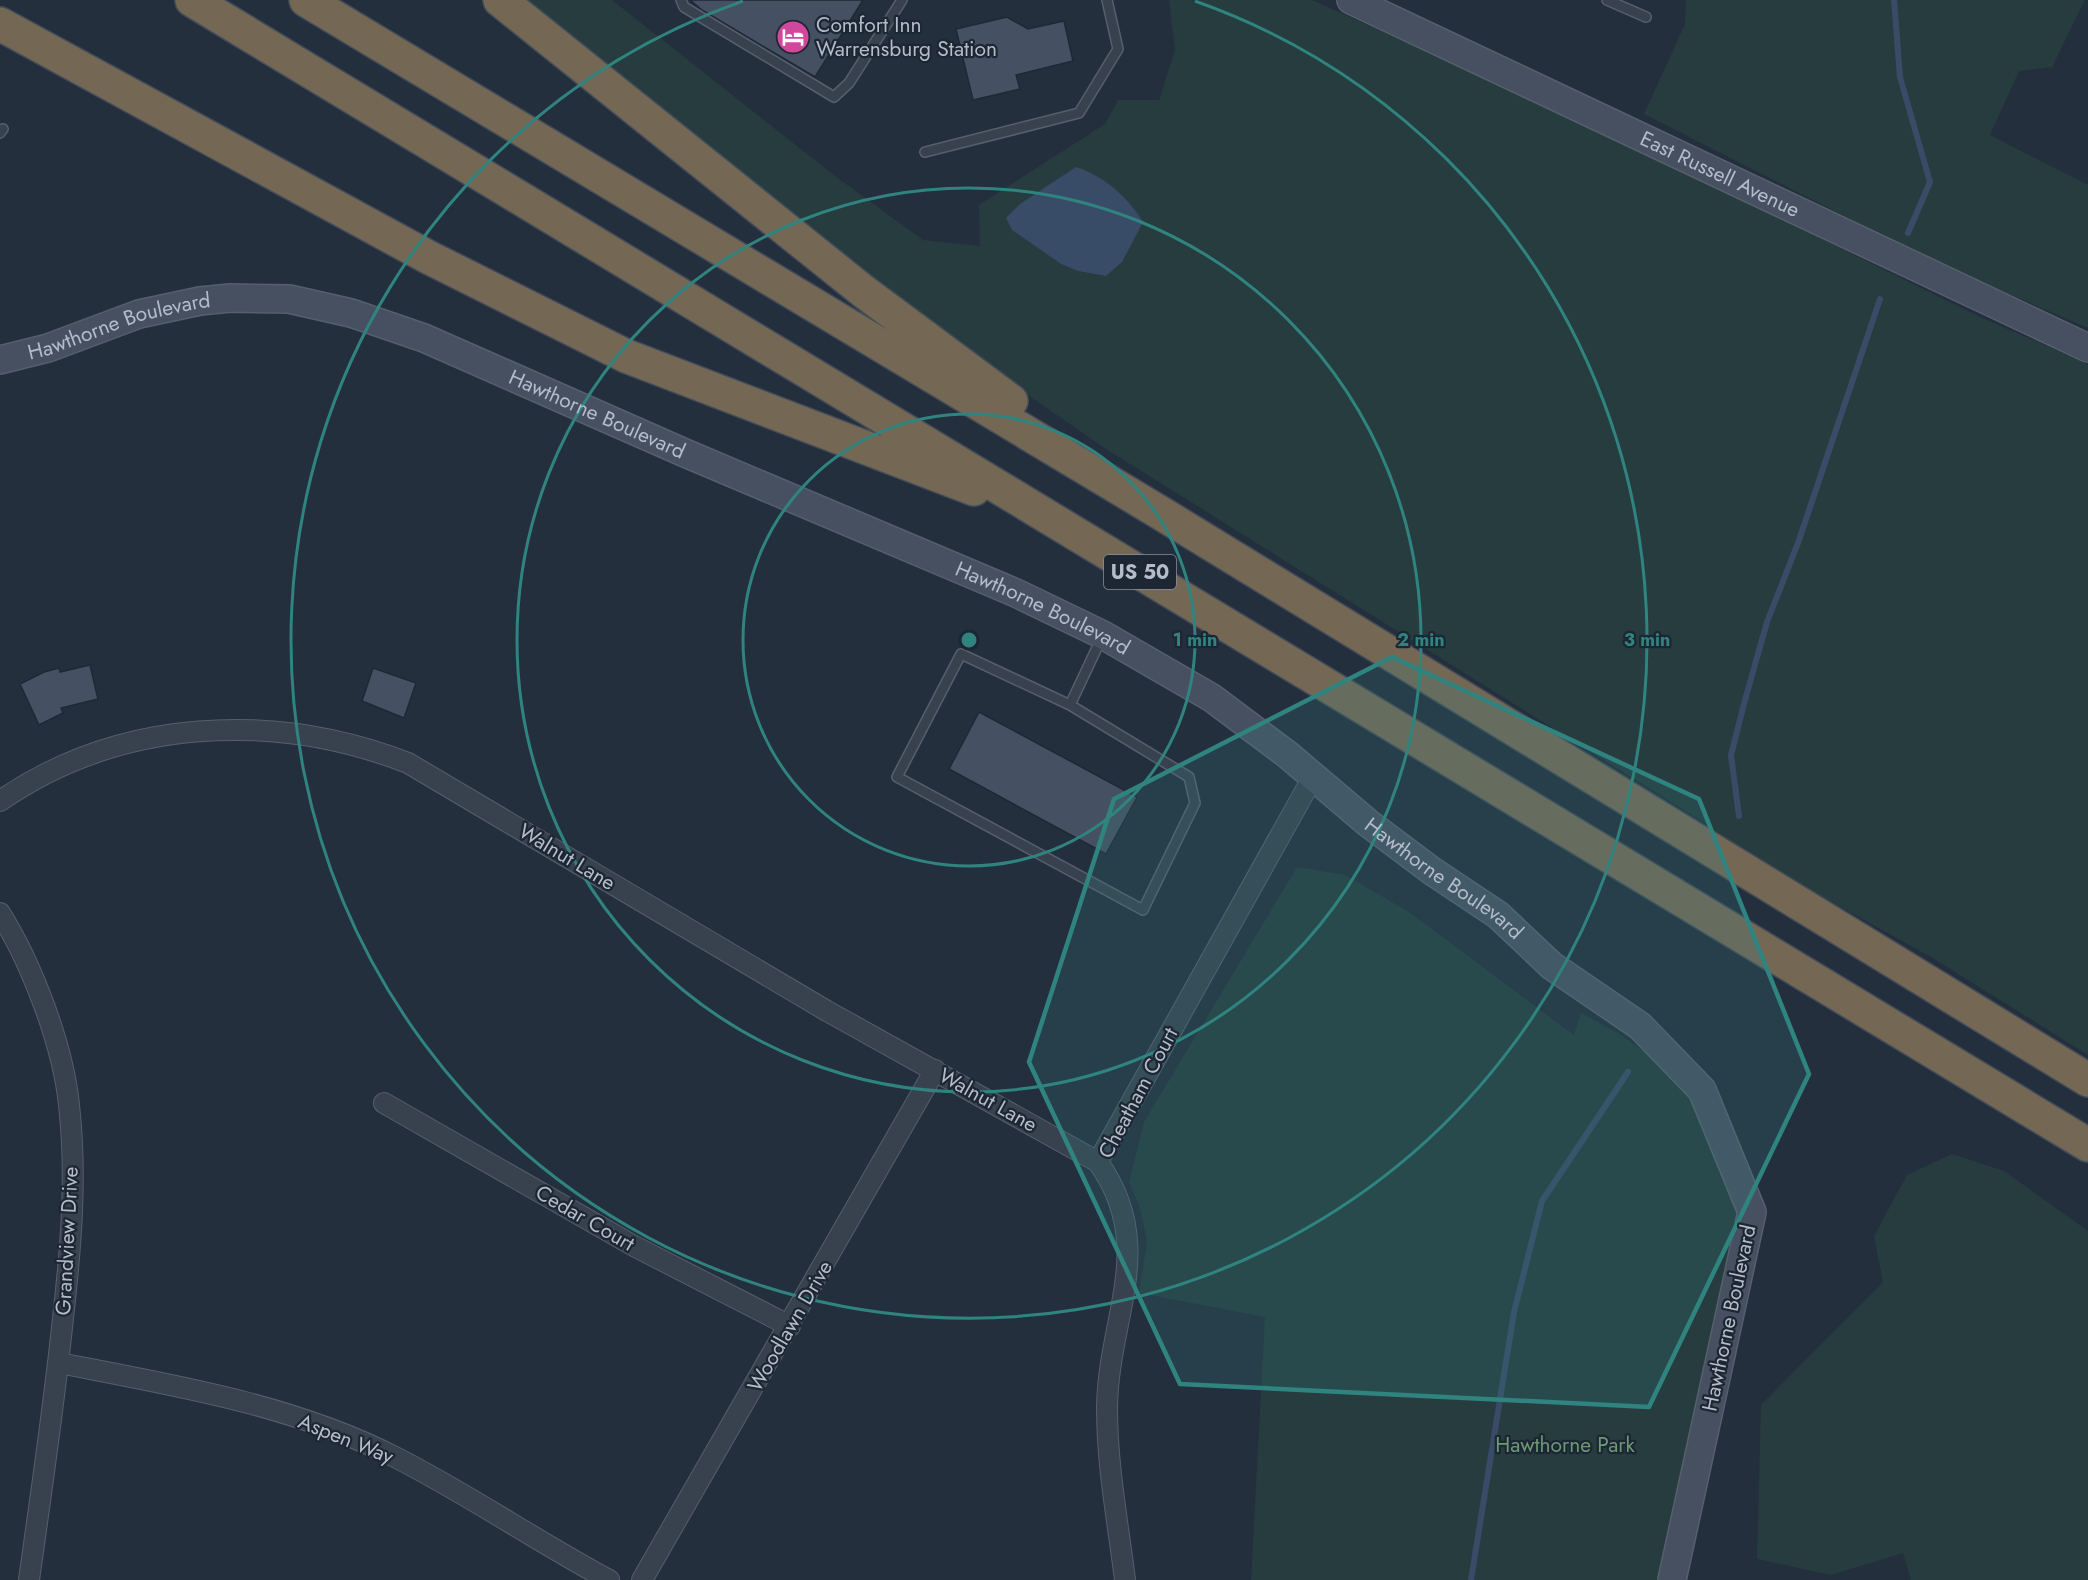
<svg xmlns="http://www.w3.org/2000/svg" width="2088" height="1580" font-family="Jost,sans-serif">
	<rect width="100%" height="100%" fill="#242f3e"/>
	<path fill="#263c3f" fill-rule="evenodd" d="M 527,0 L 612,0 L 835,176 L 923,240 L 980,246 L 979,205 L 1105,124 L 1118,100 L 1159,100 L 1175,50 L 1169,0 L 1312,0 L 1601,130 L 1978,316 L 2088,364 L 2088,1055 L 1931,957 L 1739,851 L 1711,827 L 1106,449 L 1022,391 L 822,239 ZM 1012,230 L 1106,276 L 1078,271 L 1061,264 Z
		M 1686,0 L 2085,0 L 2052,67 L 2019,71 L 1990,135 L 2088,185 L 2088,328 L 1941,265 L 1644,114 L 1685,24 Z
		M 1297,867 L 1345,875 L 1409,912 L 1574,1035 L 1581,1013 L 1618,1033 L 1662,1064 L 1692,1090 L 1741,1201 L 1672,1580 L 1251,1580 L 1265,1317 L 1139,1293 L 1147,1241 L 1140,1208 L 1129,1182 L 1144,1122 Z
		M 1952,1154 L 2004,1171 L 2088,1231 L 2088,1580 L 1911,1580 L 1903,1553 L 1831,1575 L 1757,1559 L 1761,1405 L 1883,1282 L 1874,1236 L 1907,1175 Z"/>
	<path fill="#394c67" d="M 1076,167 C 1104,176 1128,197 1143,222 L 1122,262 L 1106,276 L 1078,271 L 1061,264 L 1012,230 L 1006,218 L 1020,204 Z"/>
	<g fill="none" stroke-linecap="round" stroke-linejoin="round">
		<path stroke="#394c67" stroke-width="6" d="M 1894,0 L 1900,77 L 1930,182 L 1908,233
			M 1739,816 L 1731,755 L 1745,700 L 1767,622 L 1798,543 L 1880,299
			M 1471,1580 L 1514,1312 L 1542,1201 L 1628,1072"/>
	</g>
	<path fill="#455162" stroke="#1f2835" stroke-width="1.5" d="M 690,0 L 863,0 L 815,77 L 702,10 Z
		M 1007,17 L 1028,29 L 1064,21 L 1073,61 L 1016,75 L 1020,89 L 973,100 L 956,29 Z
		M 90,665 L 98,699 L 61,708 L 63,713 L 39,725 L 20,684 L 44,672 L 59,668 L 60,672 Z
		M 373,668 L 416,683 L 404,718 L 362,701 Z
		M 979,712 L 1137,797 L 1106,854 L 949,769 Z"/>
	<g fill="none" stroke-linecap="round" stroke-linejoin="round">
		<defs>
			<path id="lane" d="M 681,0 L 684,7 L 834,97 L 849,83 L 902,0
				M 1607,0 L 1646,17
				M 0,133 L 3,129
				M 925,152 L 1079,113 L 1118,49 L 1107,0
				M 1070,705 L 1189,777 L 1195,803 L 1143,910 L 897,777 L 961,654 L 1070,705 L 1102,637"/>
			<path id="street" d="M 0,801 C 120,718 274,711 408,763 L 827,1011 L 1098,1162
				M 0,913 C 32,964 63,1045 69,1105 C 77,1176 71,1247 63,1318 C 54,1406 41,1493 29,1580
				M 384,1103 L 634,1246 L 790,1326
				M 59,1363 C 172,1385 291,1404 395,1457 C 468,1494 536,1541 609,1580
				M 642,1580 L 935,1070
				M 1125,1580 C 1118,1523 1107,1466 1107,1408 C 1108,1316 1158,1247 1098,1162 L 1313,777"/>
			<g id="secondary">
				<path id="s1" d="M 1351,0 L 2088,348"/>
				<path id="s2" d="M 0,360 L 48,348 L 139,314 L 200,301 L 230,298 L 289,299 L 351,313 L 424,338 L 685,453 L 1016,593 L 1103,635 L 1212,698 L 1288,755 L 1368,823 L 1432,871 L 1498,915 L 1552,966 L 1640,1026 L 1702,1090 L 1752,1212 L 1672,1580"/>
			</g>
			<path id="highway" d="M 192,0 L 2088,1145
				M 306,0 L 1164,515 L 2088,1080
				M 500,0 L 863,291 L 1011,401
				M 0,24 L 428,257 L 626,356 L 974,489"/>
		</defs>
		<use href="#lane" stroke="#565f6c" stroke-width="12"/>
		<use href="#street" stroke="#565f6c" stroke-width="22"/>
		<use href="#secondary" stroke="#565f6c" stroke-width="30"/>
		<use href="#highway" stroke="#434c59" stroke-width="36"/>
		<use href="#lane" stroke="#38414e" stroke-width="9"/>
		<use href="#street" stroke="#38414e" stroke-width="20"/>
		<use href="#secondary" stroke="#465061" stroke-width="27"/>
		<use href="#highway" stroke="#746855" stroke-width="33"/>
	</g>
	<path fill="#308480" fill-opacity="0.2" stroke="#308480" stroke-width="4.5" stroke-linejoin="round" d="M 1392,657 L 1699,799 L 1809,1074 L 1649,1407 L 1180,1384 L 1029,1062 L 1114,799 Z"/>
	<g fill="none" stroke="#308480" stroke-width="3">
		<circle cx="969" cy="640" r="226"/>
		<circle cx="969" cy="640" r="452"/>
		<path d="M1195 1A678 678 0 1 1 743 1"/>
	</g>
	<defs>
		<symbol id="hotel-disc" viewBox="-11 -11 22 22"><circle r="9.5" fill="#d1479c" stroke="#1d2633"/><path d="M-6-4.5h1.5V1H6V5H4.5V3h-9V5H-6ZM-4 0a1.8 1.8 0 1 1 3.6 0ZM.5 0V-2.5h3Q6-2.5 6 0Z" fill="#fff"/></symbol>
	</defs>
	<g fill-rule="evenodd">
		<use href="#hotel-disc" x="774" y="18" width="38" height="38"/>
	</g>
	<g text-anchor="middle" stroke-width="4.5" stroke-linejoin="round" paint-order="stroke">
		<rect fill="#1d2633" stroke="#878f9c" stroke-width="1.5" x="1104" y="555" width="72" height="34" rx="4.5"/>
		<g font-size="20" font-weight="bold" fill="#b4bcc9">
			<text x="1140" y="579">US 50</text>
		</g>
		<g font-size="21" fill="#b4bcc9" stroke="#1d2633" text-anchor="start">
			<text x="816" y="32">Comfort Inn<tspan x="816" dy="24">Warrensburg Station</tspan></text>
		</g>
		<g font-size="21" fill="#b4bcc9" stroke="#1d2633">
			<text dy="7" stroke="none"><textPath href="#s1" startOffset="408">East Russell Avenue</textPath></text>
			<text dy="7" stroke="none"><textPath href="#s2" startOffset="124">Hawthorne Boulevard</textPath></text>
			<text dy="7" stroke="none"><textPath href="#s2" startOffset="628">Hawthorne Boulevard</textPath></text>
			<text dy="7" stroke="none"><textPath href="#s2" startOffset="1114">Hawthorne Boulevard</textPath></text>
			<text transform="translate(567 857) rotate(31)" y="7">Walnut Lane</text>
			<text dy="7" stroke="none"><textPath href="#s2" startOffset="1600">Hawthorne Boulevard</textPath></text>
			<text transform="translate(1138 1093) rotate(-62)" y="7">Cheatham Court</text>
			<text transform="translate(988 1100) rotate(29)" y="7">Walnut Lane</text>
			<text transform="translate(585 1218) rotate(30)" y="7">Cedar Court</text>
			<text transform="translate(67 1241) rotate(-87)" y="7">Grandview Drive</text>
			<text transform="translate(1729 1318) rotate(-78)" y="7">Hawthorne Boulevard</text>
			<text transform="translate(790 1326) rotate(-60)" y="7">Woodlawn Drive</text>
			<text transform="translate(346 1439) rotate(22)" y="7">Aspen Way</text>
		</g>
		<g font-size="21" fill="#6b9a76" stroke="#1d2633">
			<text x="1565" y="1452">Hawthorne Park</text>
		</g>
	</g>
	<circle cx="969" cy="640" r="9" fill="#308480" stroke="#1d2633" stroke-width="3"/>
	<g font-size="18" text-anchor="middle" font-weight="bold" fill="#308480" stroke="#1d2633" stroke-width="4.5" stroke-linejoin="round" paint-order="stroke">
		<text x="1195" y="646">1 min</text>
		<text x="1421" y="646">2 min</text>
		<text x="1647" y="646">3 min</text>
	</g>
</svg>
